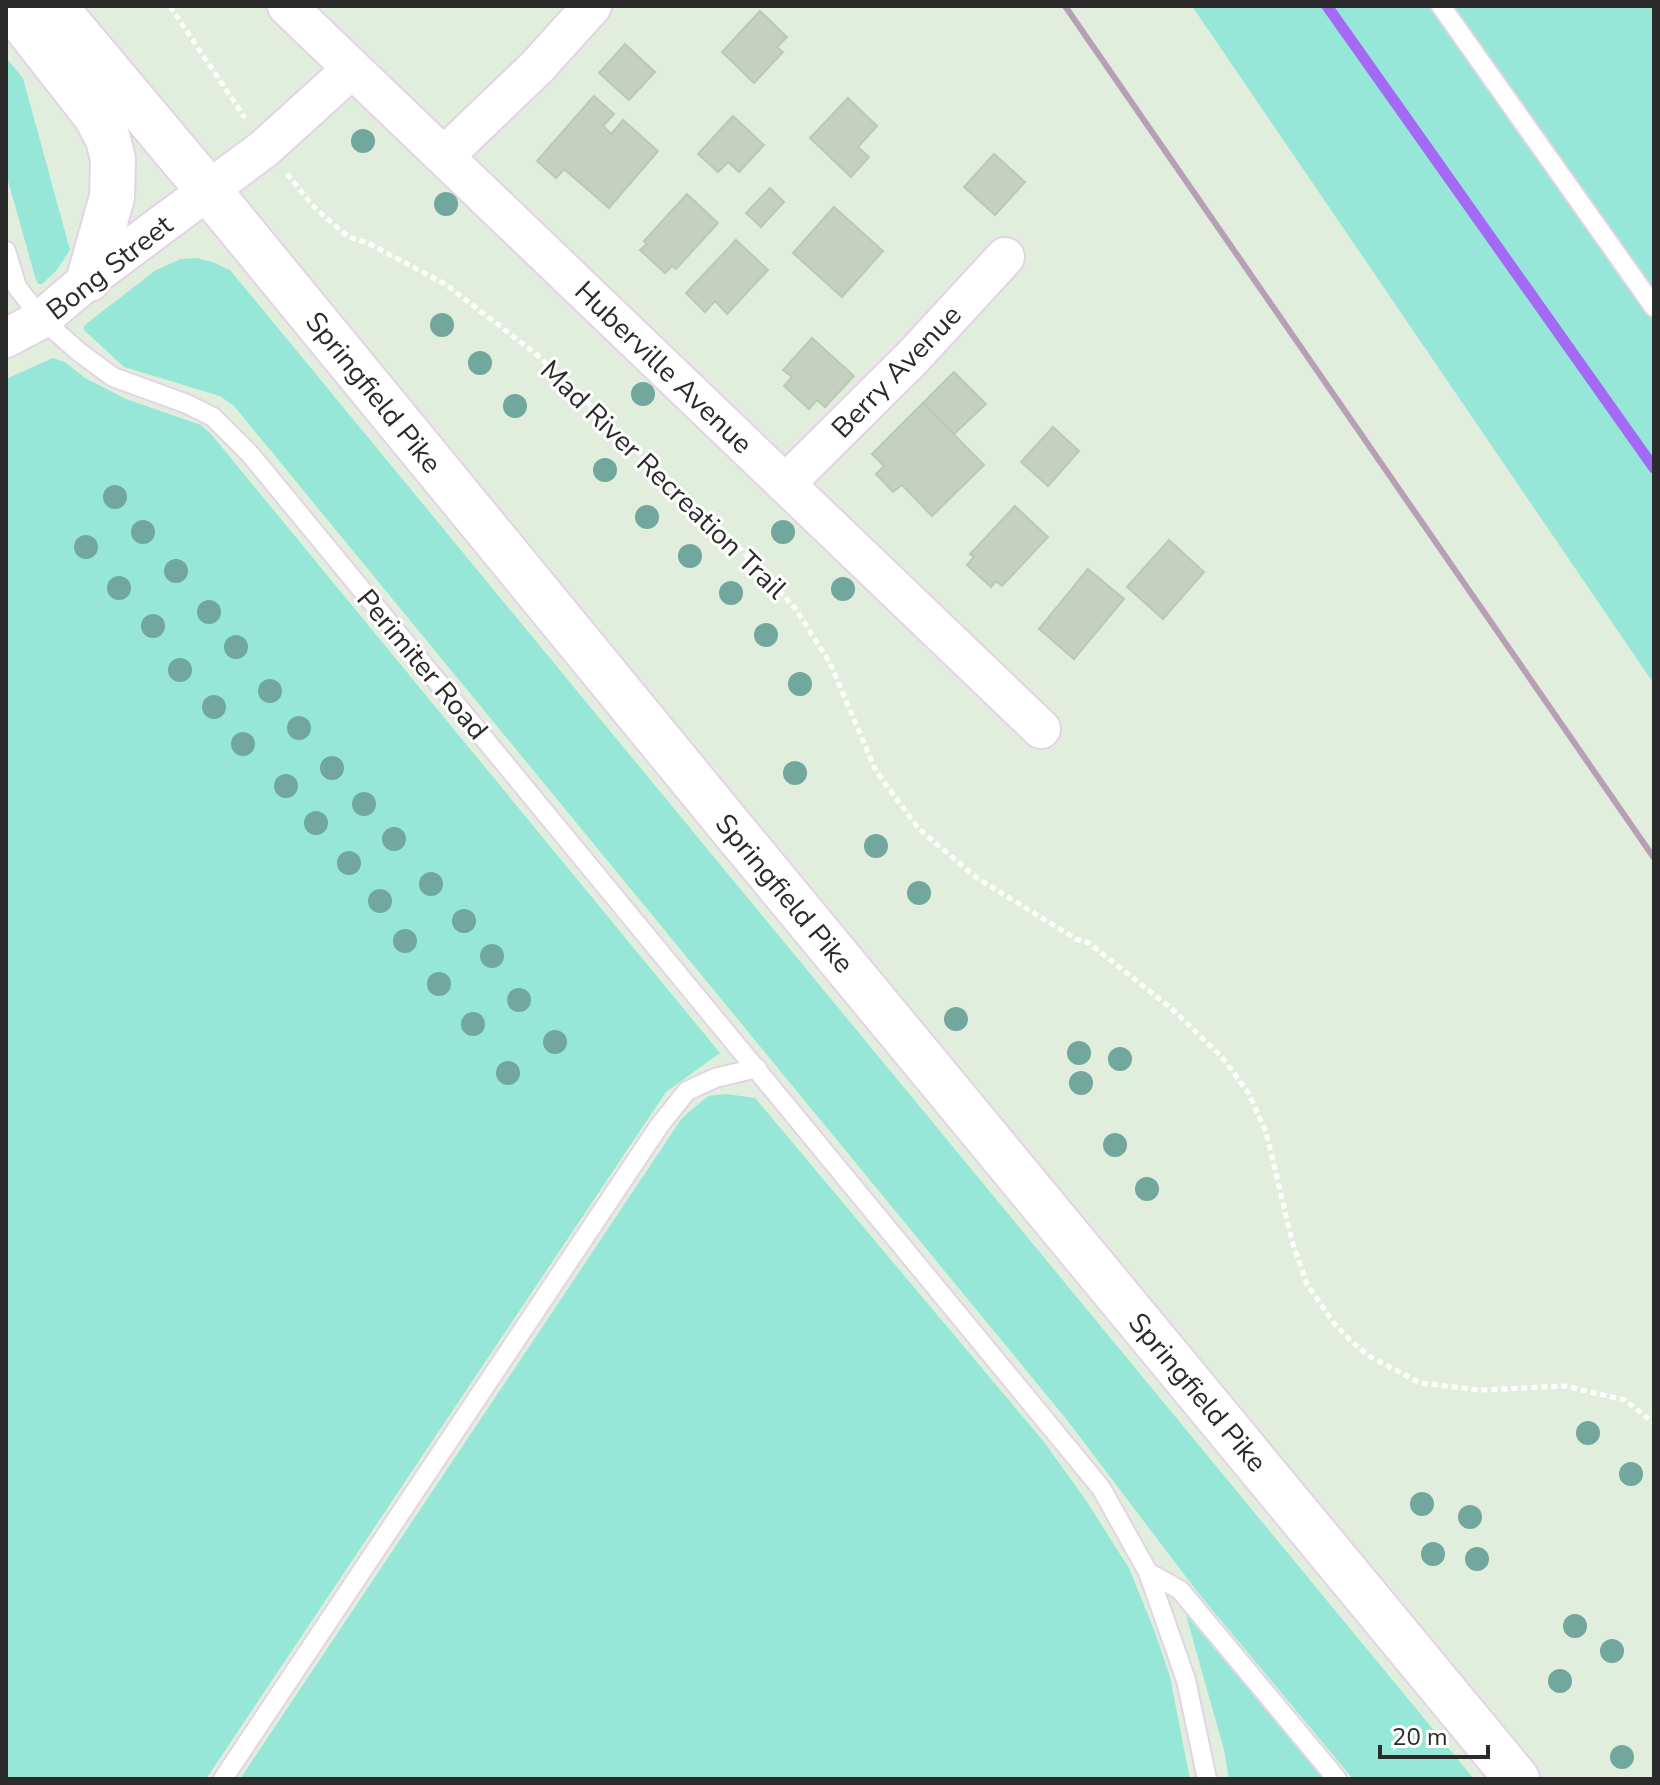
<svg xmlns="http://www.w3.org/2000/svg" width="1660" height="1785" font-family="'Nunito Sans',sans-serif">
	<rect width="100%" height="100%" fill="#e1eedd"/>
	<path fill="#96e7d8" d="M 1192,6 L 1654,6 L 1654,685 L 1654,684 Z
		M 6,58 L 23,78 L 70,250 L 56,271 L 42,284 L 38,284 L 36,280 L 6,174 Z
		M 197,258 L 212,262 L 230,270 L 1474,1779 L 1353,1779 L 1199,1594 L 1067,1420 L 234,406 L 220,396 L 124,367 L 85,331 L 83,328 L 86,324 L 156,270 L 181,259 Z
		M 53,358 L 65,362 L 85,378 L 126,399 L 201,425 L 211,434 L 720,1053 L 666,1092 L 206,1779 L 6,1779 L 6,379 Z
		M 726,1094 L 755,1098 L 1044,1442 L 1085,1499 L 1129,1568 L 1155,1632 L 1170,1677 L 1190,1779 L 240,1779 L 682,1118 L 708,1096 Z
		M 1186,1615 L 1324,1779 L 1229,1779 L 1224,1750 Z"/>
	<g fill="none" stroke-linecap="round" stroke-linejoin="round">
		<path stroke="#a56af5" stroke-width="11" d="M 1327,6 L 1654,468"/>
	</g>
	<path fill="#c5d0c2" stroke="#bac9b6" stroke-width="2" d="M 760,11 L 787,37 L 777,47 L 783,52 L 754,83 L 722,52 Z
		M 625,44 L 655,72 L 629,100 L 599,73 Z
		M 594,96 L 614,114 L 603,126 L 611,134 L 623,120 L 658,151 L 609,208 L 564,169 L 556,178 L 537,161 Z
		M 848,98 L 877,126 L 858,147 L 869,157 L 851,177 L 810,138 Z
		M 733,116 L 764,145 L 739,172 L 728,162 L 718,172 L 698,154 Z
		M 994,154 L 1025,182 L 995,215 L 964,187 Z
		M 770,188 L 784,202 L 761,227 L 746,213 Z
		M 687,194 L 718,223 L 676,269 L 672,266 L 665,273 L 640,250 L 647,244 L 644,241 Z
		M 834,207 L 883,251 L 842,297 L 793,253 Z
		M 736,240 L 768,270 L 727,314 L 715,301 L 705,312 L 686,293 Z
		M 812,338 L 854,376 L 825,407 L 817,400 L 809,409 L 784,386 L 792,377 L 783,370 Z
		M 954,372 L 986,404 L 954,434 L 923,403 Z
		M 923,403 L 984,465 L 932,516 L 902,485 L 893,492 L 876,474 L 884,466 L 872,454 Z
		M 1053,427 L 1079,451 L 1048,486 L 1021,462 Z
		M 1015,506 L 1048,537 L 1002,586 L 996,581 L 991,587 L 967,565 L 974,557 L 970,554 Z
		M 1169,540 L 1204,572 L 1163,619 L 1127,587 Z
		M 1088,569 L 1124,599 L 1074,659 L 1039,629 Z"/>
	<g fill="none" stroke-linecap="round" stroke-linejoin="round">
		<defs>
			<path id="lane" d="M 1441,6 L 1654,307
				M 6,251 L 17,287 L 42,319 L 79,352 L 113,377 L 187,404 L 213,417 L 250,454 L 1101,1488 L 1148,1572 L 1186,1680 L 1207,1779
				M 1148,1572 L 1180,1590 L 1337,1779
				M 223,1779 L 659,1126 L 687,1091 L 715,1078 L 757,1068"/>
			<path id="street" d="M 287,6 L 1041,729
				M 444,156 L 537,67 L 592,6
				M 6,338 L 42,319 L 89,279 L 265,148 L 352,69
				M 785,484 L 913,357 L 1005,257"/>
			<path id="secondary" d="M 19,6 L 24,24 L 96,116 L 108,139 L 113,159 L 112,197 L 89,279
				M 54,6 L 209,191 L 734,831 L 1517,1779"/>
		</defs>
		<use href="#lane" stroke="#e4d2e5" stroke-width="22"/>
		<use href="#street" stroke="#e4d2e5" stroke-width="42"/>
		<use href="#secondary" stroke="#e4d2e5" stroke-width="48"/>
		<path stroke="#fff" stroke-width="5" stroke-dasharray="6 4" stroke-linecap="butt" d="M 170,6 L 245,118
			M 287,174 L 314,207 L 348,237 L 366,242 L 445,284 L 535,353 L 732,540 L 795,608 L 830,663 L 876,771 L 919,829 L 977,878 L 1076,939 L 1089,943 L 1172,1009 L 1222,1057 L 1249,1094 L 1266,1132 L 1292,1241 L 1307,1284 L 1333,1322 L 1350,1340 L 1369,1356 L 1420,1383 L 1480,1390 L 1565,1386 L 1625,1400 L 1654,1423"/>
		<use href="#lane" stroke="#fff" stroke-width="18"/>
		<use href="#street" stroke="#fff" stroke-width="38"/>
		<use href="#secondary" stroke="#fff" stroke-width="44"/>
		<path stroke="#b79fb6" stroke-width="6" d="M 1065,6 L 1654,858"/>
	</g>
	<g fill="#71a79d">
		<circle cx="363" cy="141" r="12"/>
		<circle cx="446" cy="204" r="12"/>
		<circle cx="442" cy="325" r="12"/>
		<circle cx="480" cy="363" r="12"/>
		<circle cx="643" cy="394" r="12"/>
		<circle cx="515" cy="406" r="12"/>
		<circle cx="605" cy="470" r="12"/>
		<circle cx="115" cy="497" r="12"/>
		<circle cx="647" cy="517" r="12"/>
		<circle cx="143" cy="532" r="12"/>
		<circle cx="783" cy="532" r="12"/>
		<circle cx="86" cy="547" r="12"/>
		<circle cx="690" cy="556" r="12"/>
		<circle cx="176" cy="571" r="12"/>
		<circle cx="119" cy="588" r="12"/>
		<circle cx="843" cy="589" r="12"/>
		<circle cx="731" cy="593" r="12"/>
		<circle cx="209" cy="612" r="12"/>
		<circle cx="153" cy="626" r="12"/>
		<circle cx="766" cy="635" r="12"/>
		<circle cx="236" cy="647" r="12"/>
		<circle cx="180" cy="670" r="12"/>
		<circle cx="800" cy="684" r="12"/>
		<circle cx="270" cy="691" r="12"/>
		<circle cx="214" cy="707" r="12"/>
		<circle cx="299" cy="728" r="12"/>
		<circle cx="243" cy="744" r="12"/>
		<circle cx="332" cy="768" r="12"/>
		<circle cx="795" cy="773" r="12"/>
		<circle cx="286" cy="786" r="12"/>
		<circle cx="364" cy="804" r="12"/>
		<circle cx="316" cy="823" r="12"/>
		<circle cx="394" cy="839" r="12"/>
		<circle cx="876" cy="846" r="12"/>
		<circle cx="349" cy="863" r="12"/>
		<circle cx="431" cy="884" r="12"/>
		<circle cx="919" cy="893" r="12"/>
		<circle cx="380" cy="901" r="12"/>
		<circle cx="464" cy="921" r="12"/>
		<circle cx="405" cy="941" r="12"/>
		<circle cx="492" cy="956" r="12"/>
		<circle cx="439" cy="984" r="12"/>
		<circle cx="519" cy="1000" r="12"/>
		<circle cx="956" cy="1019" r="12"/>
		<circle cx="473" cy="1024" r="12"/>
		<circle cx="555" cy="1042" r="12"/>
		<circle cx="1079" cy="1053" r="12"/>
		<circle cx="1120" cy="1059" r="12"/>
		<circle cx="508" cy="1073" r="12"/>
		<circle cx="1081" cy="1083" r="12"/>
		<circle cx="1115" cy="1145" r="12"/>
		<circle cx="1147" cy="1189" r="12"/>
		<circle cx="1588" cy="1433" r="12"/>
		<circle cx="1631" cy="1474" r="12"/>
		<circle cx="1422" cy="1504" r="12"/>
		<circle cx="1470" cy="1517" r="12"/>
		<circle cx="1433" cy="1554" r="12"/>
		<circle cx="1477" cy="1559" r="12"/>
		<circle cx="1575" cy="1626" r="12"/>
		<circle cx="1612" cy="1651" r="12"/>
		<circle cx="1560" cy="1681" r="12"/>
		<circle cx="1622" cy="1757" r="12"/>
	</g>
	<g text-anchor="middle" stroke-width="6" stroke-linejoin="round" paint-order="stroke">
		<g font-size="28" fill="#2b2b2b" stroke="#fff">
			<text transform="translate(109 267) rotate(-38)" y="10">Bong Street</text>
			<text transform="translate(664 367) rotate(44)" y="10">Huberville Avenue</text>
			<text transform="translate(896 371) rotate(-46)" y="10">Berry Avenue</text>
			<text transform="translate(374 392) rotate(51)" y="10">Springfield Pike</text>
			<text transform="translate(664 479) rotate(44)" y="10">Mad River Recreation Trail</text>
			<text transform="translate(423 664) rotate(50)" y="10">Perimiter Road</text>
			<text transform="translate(785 893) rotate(50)" y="10">Springfield Pike</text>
			<text transform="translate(1198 1392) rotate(50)" y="10">Springfield Pike</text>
		</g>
	</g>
	<rect width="1660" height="1785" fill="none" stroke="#2b2b2b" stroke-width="16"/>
	<path d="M1380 1745v12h108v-12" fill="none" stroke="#2b2b2b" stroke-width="4"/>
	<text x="1392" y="1745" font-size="24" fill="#2b2b2b" stroke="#ffffff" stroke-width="6" paint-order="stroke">20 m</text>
</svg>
